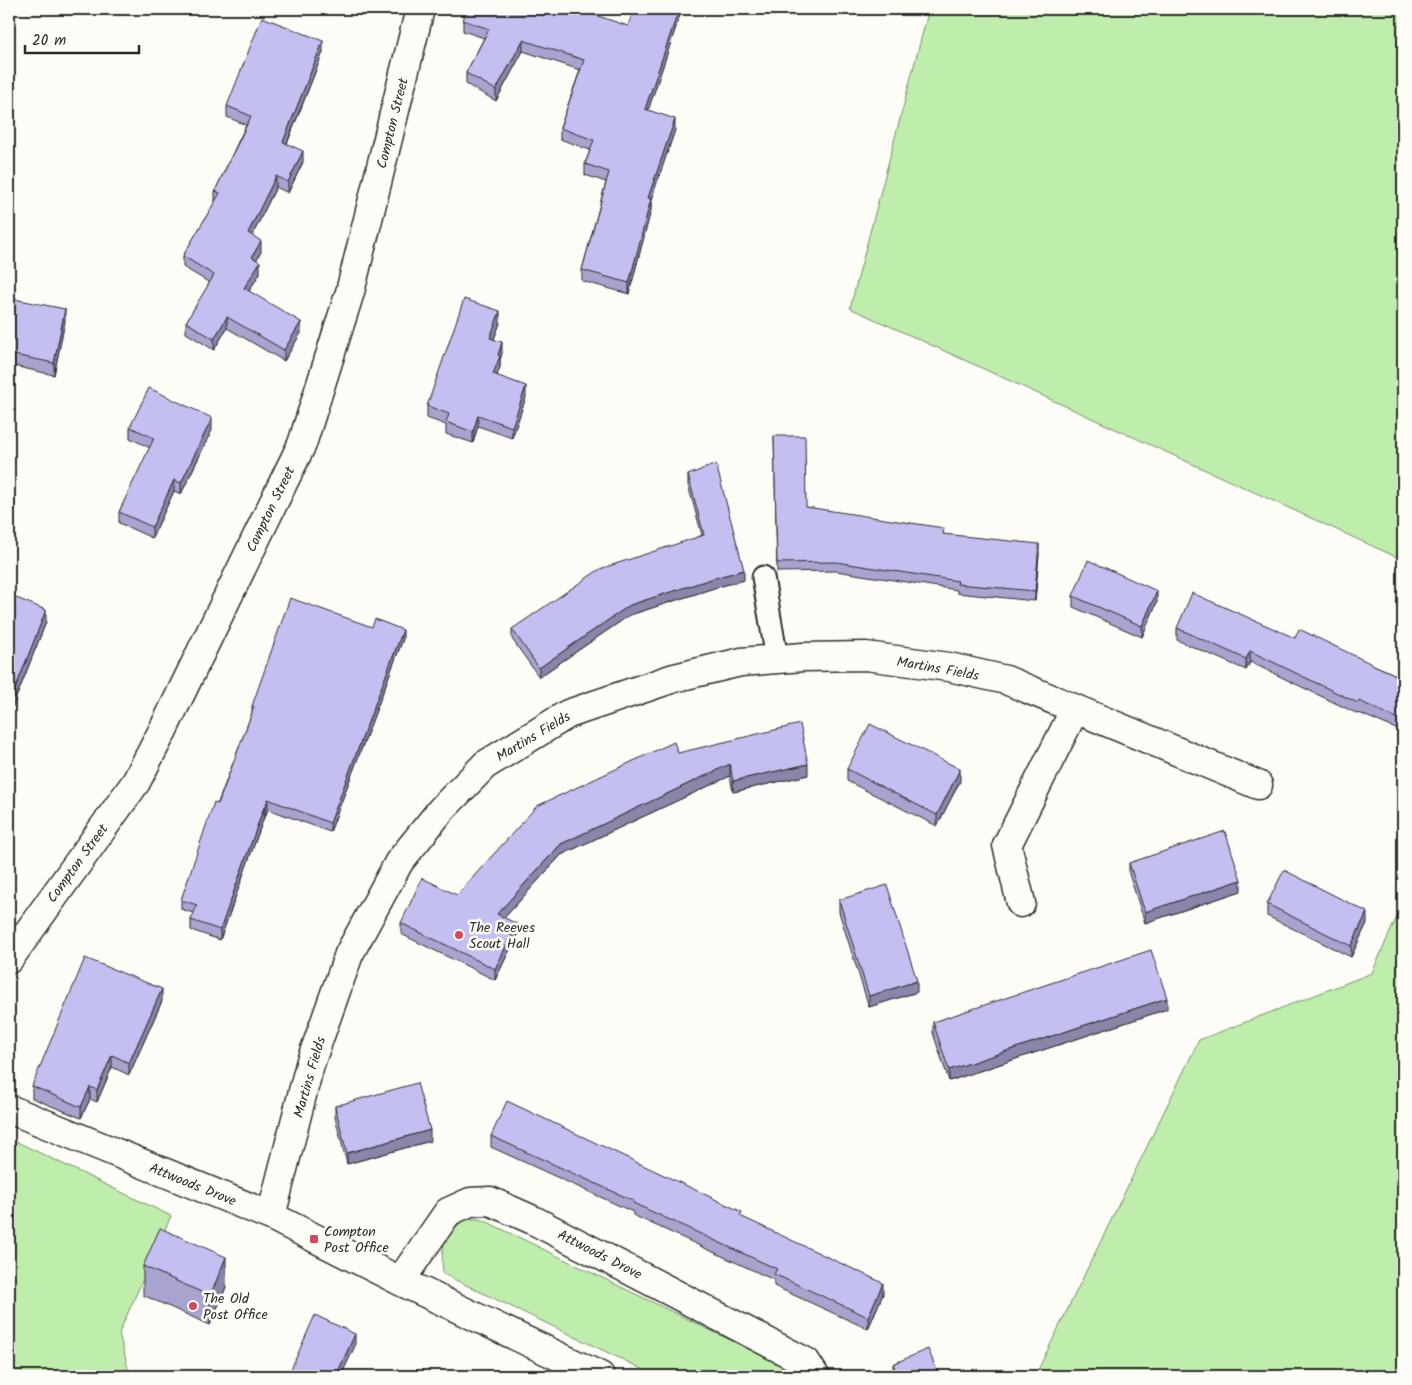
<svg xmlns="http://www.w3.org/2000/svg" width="1412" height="1385" font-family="Kalam,sans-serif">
	<rect width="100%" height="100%" fill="#fdfcf7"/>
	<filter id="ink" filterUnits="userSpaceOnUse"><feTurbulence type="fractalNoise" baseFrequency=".02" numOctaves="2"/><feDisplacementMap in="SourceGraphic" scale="10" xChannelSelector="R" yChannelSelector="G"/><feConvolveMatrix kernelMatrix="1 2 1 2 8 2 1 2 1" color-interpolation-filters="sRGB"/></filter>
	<g filter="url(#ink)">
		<path fill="#bfeeac" stroke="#758c6c" d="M 929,9 L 1403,9 L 1403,560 L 850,308 Z
			M 1403,903 L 1403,1376 L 1035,1376 L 1199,1040 L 1372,973 Z
			M 15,1141 L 171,1216 L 119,1333 L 130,1376 L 9,1376 L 9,1142 Z
			M 464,1219 L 481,1219 L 790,1369 L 793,1376 L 657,1376 L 443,1274 C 441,1244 442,1240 464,1219 Z"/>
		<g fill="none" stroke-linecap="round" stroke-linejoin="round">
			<defs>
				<path id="service" d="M 763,577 L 777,659"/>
				<path id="minor" d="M 1021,903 L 1007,845 L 1075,709
					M 9,959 L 136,782 L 163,730 L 302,444 L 350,292 L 420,9
					M 9,1109 L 271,1216 L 400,1281 L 600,1376
					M 271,1216 L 310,1064 L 349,954 L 399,862 L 441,810 L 485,765 L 568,714 L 674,678 L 741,662 L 803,657 L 866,656 L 949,667 L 1006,680 L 1258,785
					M 400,1281 L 448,1212 L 470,1202 L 490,1201 L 533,1220 L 806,1362 L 815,1376"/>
			</defs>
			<use href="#service" stroke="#2b2b2b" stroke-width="25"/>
			<use href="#minor" stroke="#2b2b2b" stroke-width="31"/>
			<use href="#service" stroke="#fdfcf7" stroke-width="21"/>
			<use href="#minor" stroke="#fdfcf7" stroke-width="28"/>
		</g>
		<path fill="#a9a4cf" stroke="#2b2b2b" d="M 634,9 L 682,9 L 648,110 L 675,130 L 651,199 L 651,210 L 629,294 L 582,281 L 582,270 L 606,182 L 585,175 L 585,164 L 590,150 L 560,139 L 560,128 L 580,70 L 523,51 L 496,101 L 466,84 L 466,73 L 484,38 L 463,31 L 463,20 L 628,26 Z
			M 323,52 L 287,144 L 303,162 L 288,193 L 276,187 L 252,236 L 261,252 L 256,259 L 260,273 L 249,291 L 301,333 L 284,361 L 227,328 L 214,350 L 186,333 L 186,322 L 210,283 L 183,267 L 183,256 L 215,202 L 215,191 L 246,125 L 227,117 L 227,106 Z
			M 9,298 L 65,321 L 54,375 L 9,365 Z
			M 500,323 L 494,339 L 502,353 L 500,360 L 500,367 L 497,375 L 526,397 L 512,438 L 478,426 L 473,443 L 446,434 L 446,425 L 427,418 L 427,406 Z
			M 130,427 L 212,430 L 181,494 L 174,491 L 152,538 L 119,523 L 119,512 L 150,448 L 130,438 Z
			M 774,436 L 806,507 L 1039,554 L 1035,601 L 957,593 L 957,590 L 836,571 L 777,572 Z
			M 688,475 L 744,580 L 714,588 L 630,615 L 539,677 L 512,639 L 512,629 L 702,535 L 688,485 Z
			M 9,595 L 46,622 L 12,708 L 9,707 Z
			M 1073,596 L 1157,602 L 1142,637 L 1073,607 Z
			M 1177,628 L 1295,638 L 1376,666 L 1403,678 L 1403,732 L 1359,713 L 1358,714 L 1250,662 L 1246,670 L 1177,640 Z
			M 403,639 L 330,832 L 268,809 L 265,817 L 264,817 L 220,940 L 191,930 L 191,920 L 193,913 L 181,909 L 181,900 L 252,713 L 252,706 Z
			M 678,753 L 808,775 L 733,792 L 730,776 L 561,855 L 504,918 L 517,935 L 495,980 L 401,934 L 401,923 L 457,895 Z
			M 847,769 L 960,781 L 937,826 L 847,781 Z
			M 1129,863 L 1241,891 L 1145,923 L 1129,874 Z
			M 839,900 L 917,992 L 869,1007 L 839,912 Z
			M 1267,904 L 1367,923 L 1351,957 L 1267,916 Z
			M 162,1001 L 129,1075 L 112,1067 L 97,1102 L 90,1099 L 81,1118 L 32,1098 L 32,1086 Z
			M 1167,1009 L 949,1081 L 933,1033 L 933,1022 Z
			M 335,1106 L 430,1141 L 347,1164 L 335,1117 Z
			M 491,1136 L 742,1217 L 883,1294 L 868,1329 L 774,1286 L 774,1280 L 633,1215 L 633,1212 L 491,1147 Z
			M 143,1266 L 226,1287 L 210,1325 L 143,1295 Z
			M 893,1364 L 939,1376 L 893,1376 Z"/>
		<path fill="#8986a9" stroke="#2b2b2b" d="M 679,9 L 682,9 L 645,120 L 645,109 Z
			M 523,40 L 523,51 L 496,101 L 496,90 Z
			M 323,41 L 323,52 L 283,153 L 283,142 Z
			M 675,119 L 675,130 L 648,209 L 648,198 Z
			M 303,151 L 303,162 L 288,193 L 288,182 Z
			M 276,176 L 276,187 L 248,244 L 248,233 Z
			M 651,199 L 651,210 L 629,294 L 629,283 Z
			M 261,241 L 261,252 L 252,268 L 252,257 Z
			M 260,262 L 260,273 L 244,299 L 244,288 Z
			M 65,309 L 65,321 L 54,375 L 54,363 Z
			M 500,311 L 500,323 L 490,349 L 490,338 Z
			M 227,317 L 227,328 L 214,350 L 214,339 Z
			M 301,322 L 301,333 L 284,361 L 284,350 Z
			M 502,342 L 502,353 L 500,360 L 500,367 L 493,386 L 493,374 Z
			M 526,386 L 526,397 L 512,438 L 512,427 Z
			M 478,415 L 478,426 L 473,443 L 473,432 Z
			M 212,418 L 212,430 L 181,494 L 181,483 Z
			M 174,480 L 174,491 L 152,538 L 152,527 Z
			M 1039,544 L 1039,554 L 1035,601 L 1035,591 Z
			M 744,570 L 744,580 L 714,588 L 630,615 L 539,677 L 539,668 L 630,605 L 714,578 Z
			M 1157,591 L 1157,602 L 1142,637 L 1142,626 Z
			M 46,610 L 46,622 L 12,708 L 12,697 Z
			M 403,630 L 403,639 L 330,832 L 330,823 Z
			M 1250,651 L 1250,662 L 1246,670 L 1246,659 Z
			M 730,764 L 730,776 L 561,855 L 497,926 L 497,914 L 561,844 Z
			M 808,764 L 808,775 L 733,792 L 733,781 Z
			M 960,769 L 960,781 L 937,826 L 937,815 Z
			M 268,799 L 268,809 L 265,817 L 265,808 Z
			M 264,807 L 264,817 L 220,940 L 220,930 Z
			M 1241,880 L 1241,891 L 1145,923 L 1145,912 Z
			M 1367,912 L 1367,923 L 1351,957 L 1351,946 Z
			M 517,924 L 517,935 L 495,980 L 495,969 Z
			M 917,981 L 917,992 L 869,1007 L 869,996 Z
			M 162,989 L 162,1001 L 129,1075 L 129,1063 Z
			M 1167,998 L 1167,1009 L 949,1081 L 949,1070 Z
			M 112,1055 L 112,1067 L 97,1102 L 97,1090 Z
			M 90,1087 L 90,1099 L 81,1118 L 81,1107 Z
			M 430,1130 L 430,1141 L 347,1164 L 347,1153 Z
			M 226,1257 L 226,1287 L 210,1325 L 210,1296 Z
			M 883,1283 L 883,1294 L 868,1329 L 868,1317 Z
			M 355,1334 L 355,1346 L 341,1376 L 336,1376 Z"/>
		<path fill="#c4bff1" stroke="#2b2b2b" d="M 467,9 L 577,9 L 628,26 L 634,9 L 679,9 L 645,109 L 675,119 L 648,198 L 651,199 L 629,283 L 582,270 L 609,172 L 585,164 L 594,140 L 560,128 L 584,60 L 523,40 L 496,90 L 466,73 L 489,29 L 463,20 Z
			M 262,17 L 323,41 L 283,142 L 303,151 L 288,182 L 276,176 L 248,233 L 261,241 L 252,257 L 260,262 L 244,288 L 301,322 L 284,350 L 227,317 L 214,339 L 186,322 L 214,275 L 183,256 L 220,193 L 215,191 L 251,116 L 227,106 Z
			M 9,298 L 65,309 L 54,363 L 9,354 Z
			M 464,299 L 500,311 L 490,338 L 502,342 L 498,355 L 500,356 L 493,374 L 526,386 L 512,427 L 478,415 L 473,432 L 446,422 L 449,414 L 427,406 Z
			M 149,388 L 212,418 L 181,483 L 174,480 L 152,527 L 119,512 L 154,438 L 130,427 Z
			M 774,436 L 805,436 L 806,507 L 944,528 L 943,534 L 1039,544 L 1035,591 L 957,584 L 958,581 L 836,562 L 777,563 Z
			M 716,464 L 744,570 L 714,578 L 630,605 L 539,668 L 512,629 L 600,569 L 704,535 L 688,475 Z
			M 1088,560 L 1157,591 L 1142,626 L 1073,596 Z
			M 1192,593 L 1295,638 L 1299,629 L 1376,666 L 1403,678 L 1403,721 L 1359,701 L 1358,703 L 1250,651 L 1246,659 L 1177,628 Z
			M 9,595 L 46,610 L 12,697 L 9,696 Z
			M 290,598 L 372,627 L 375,619 L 403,630 L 330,823 L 268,799 L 265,808 L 264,807 L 220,930 L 191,920 L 197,905 L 181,900 L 214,802 L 218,804 L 254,707 L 252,706 Z
			M 800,724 L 808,764 L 733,781 L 730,764 L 561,844 L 497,914 L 517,924 L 495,969 L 401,923 L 422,878 L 457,895 L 537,806 L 674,742 L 678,753 Z
			M 870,724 L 960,769 L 937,815 L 847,769 Z
			M 1225,831 L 1241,880 L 1145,912 L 1129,863 Z
			M 1284,870 L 1367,912 L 1351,946 L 1267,904 Z
			M 887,885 L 917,981 L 869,996 L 839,900 Z
			M 1151,950 L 1167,998 L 949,1070 L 933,1022 Z
			M 85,958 L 162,989 L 129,1063 L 112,1055 L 97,1090 L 90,1087 L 81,1107 L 32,1086 Z
			M 417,1083 L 430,1130 L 347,1153 L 335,1106 Z
			M 507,1101 L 742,1212 L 740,1216 L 883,1283 L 868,1317 L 774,1274 L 777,1269 L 633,1203 L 634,1201 L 491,1136 Z
			M 160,1228 L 226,1257 L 210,1296 L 143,1266 Z
			M 315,1315 L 355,1334 L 336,1376 L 288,1376 Z
			M 928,1349 L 939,1376 L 898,1376 L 893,1364 Z"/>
	</g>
	<g fill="#d1495b" stroke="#fdfcf7" stroke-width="2">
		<circle cx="459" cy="935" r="5"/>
		<rect x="309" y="1234" width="10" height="10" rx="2.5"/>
		<circle cx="193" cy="1306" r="5"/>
	</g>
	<g text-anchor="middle" stroke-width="5" stroke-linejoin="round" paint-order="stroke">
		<g font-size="14" fill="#2b2b2b" stroke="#fdfcf7">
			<text transform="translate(392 123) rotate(-76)" y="5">Compton Street</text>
			<text transform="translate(270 509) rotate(-64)" y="5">Compton Street</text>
			<text transform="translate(938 668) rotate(10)" y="5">Martins Fields</text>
			<text transform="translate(533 736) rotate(-31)" y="5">Martins Fields</text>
			<text transform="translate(77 863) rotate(-54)" y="5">Compton Street</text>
			<text transform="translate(309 1077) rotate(-74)" y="5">Martins Fields</text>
			<text transform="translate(193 1184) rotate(22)" y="5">Attwoods Drove</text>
			<text transform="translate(600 1254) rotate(27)" y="5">Attwoods Drove</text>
		</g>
		<g font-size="14" fill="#2b2b2b" stroke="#fdfcf7" text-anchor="start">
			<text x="469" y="932">The Reeves<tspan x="469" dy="16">Scout Hall</tspan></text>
			<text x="324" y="1236">Compton<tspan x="324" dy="16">Post Office</tspan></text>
			<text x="203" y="1303">The Old<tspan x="203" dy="16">Post Office</tspan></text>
		</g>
	</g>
	<rect width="1412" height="1385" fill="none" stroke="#fdfcf7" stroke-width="30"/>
	<rect x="15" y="15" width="1382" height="1355" fill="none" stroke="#2b2b2b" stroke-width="2" filter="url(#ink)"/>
	<path d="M25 45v8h114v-8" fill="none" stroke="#2b2b2b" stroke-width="2.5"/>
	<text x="32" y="45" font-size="15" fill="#2b2b2b" stroke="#fdfcf7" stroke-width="4" paint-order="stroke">20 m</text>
</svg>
